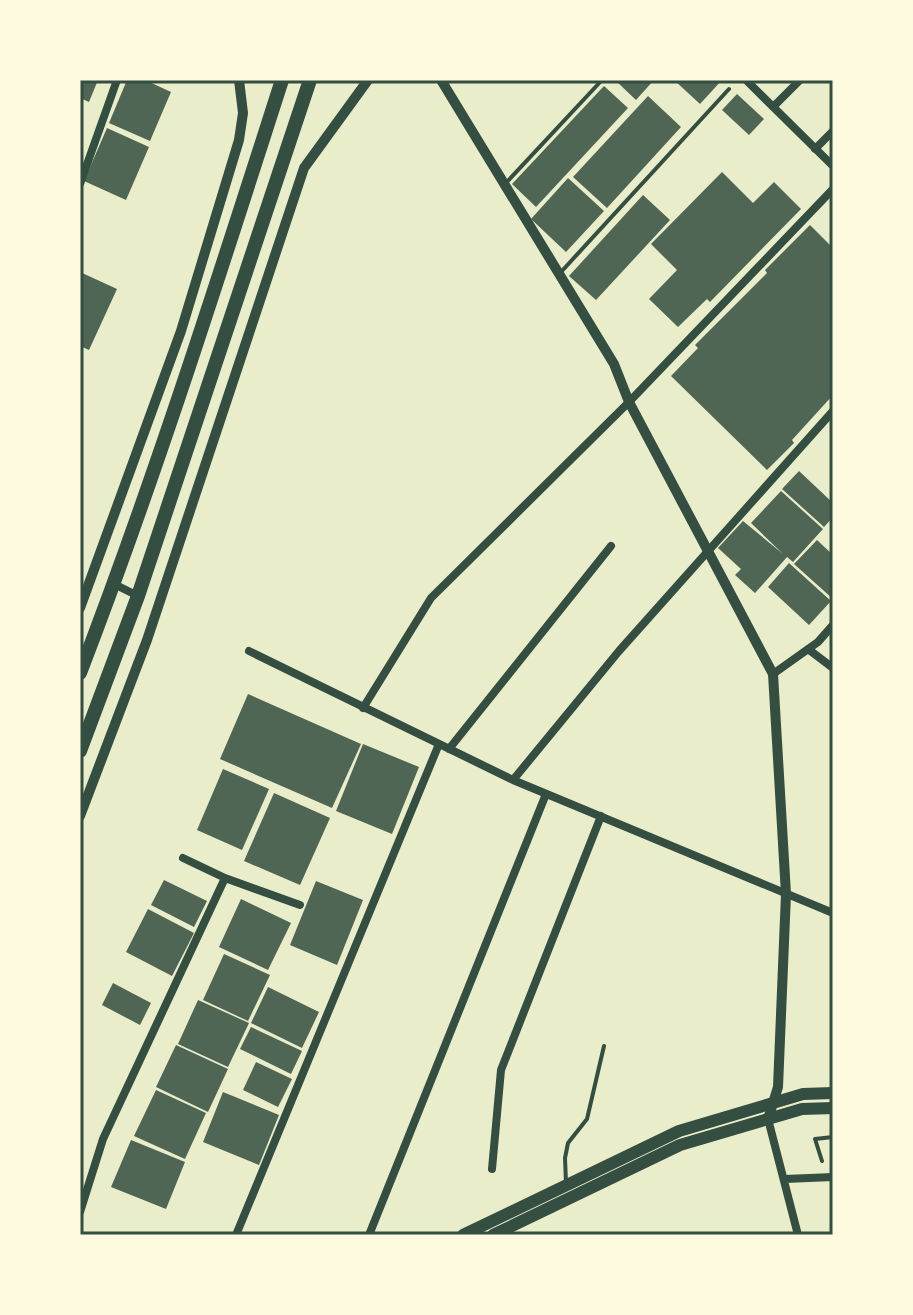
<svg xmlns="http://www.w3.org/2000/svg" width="913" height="1315" font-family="Manrope,sans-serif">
	<rect width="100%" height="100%" fill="#e9edc9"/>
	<path fill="#4f6655" d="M 80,80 L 98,80 L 89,102 L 80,98 Z
		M 127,80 L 145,80 L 171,92 L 150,141 L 109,123 Z
		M 615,80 L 654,80 L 636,100 Z
		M 674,80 L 722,80 L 700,104 Z
		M 604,86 L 628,108 L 536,207 L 512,184 Z
		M 737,94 L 764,119 L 749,135 L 722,110 Z
		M 648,96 L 681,127 L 607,208 L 573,177 Z
		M 107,128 L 149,147 L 126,200 L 84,181 Z
		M 722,172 L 753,203 L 774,182 L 801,209 L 710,302 L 707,299 L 678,327 L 649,299 L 677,270 L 651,244 Z
		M 568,178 L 604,211 L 566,252 L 531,219 Z
		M 643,195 L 670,220 L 596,300 L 569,276 Z
		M 810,225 L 833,248 L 833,395 L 792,440 L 794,443 L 767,470 L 671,376 L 698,348 L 695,345 L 767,273 L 765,270 Z
		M 80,272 L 117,289 L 89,350 L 80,346 Z
		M 799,471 L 833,503 L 833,517 L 824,527 L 782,489 Z
		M 781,491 L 823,529 L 793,562 L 787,557 L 755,593 L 735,575 L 741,569 L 718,548 L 743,521 L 783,554 L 751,523 Z
		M 817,540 L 833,555 L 833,599 L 794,564 Z
		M 789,563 L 831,601 L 809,625 L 768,587 Z
		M 248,694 L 361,744 L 332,808 L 220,759 Z
		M 363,744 L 419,767 L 392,834 L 336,811 Z
		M 223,769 L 269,789 L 242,850 L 197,830 Z
		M 274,793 L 330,818 L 300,885 L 244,861 Z
		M 164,880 L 207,901 L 194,927 L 151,905 Z
		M 316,881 L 363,900 L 337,965 L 290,945 Z
		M 241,899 L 291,923 L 268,970 L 219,947 Z
		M 148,909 L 194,933 L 172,976 L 126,952 Z
		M 224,954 L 270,975 L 248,1021 L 203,1000 Z
		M 113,983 L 151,1003 L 140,1025 L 102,1005 Z
		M 268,987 L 319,1012 L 302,1048 L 251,1023 Z
		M 198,1000 L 249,1023 L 228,1067 L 178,1044 Z
		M 251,1027 L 302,1051 L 291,1074 L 240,1049 Z
		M 176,1045 L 228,1069 L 208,1112 L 156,1087 Z
		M 256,1062 L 292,1079 L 278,1107 L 243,1090 Z
		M 156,1090 L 206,1113 L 185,1159 L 134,1136 Z
		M 223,1092 L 279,1115 L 259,1165 L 203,1142 Z
		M 131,1140 L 185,1162 L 166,1209 L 111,1187 Z"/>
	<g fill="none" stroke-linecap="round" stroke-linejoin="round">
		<path stroke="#344e41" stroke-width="4" d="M 505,184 L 602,80
			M 561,272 L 729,89
			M 822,1161 L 815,1139 L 833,1137
			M 566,1183 L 565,1158 L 568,1143 L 587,1119 L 604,1046"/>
		<path stroke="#344e41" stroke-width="8" d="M 746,80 L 833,166
			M 773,107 L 800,80
			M 815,149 L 833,131
			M 80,184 L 117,80
			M 114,584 L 138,596
			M 808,649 L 833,668
			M 249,651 L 513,780 L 833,913
			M 773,674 L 818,642 L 833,625
			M 363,708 L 431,598 L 629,402 L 833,189
			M 449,749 L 611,546
			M 513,780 L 619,651 L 833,411
			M 183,858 L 225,878 L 300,905
			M 768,1119 L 798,1235
			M 492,1169 L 501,1070 L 601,816
			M 785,1179 L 833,1177
			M 80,1212 L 103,1139 L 225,878
			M 236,1235 L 439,744
			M 369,1235 L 546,794"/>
		<path stroke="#344e41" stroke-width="10" d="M 441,80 L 614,364 L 629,402 L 773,674 L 786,894 L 778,1087 L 768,1119
			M 80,608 L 181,331 L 239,140 L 243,113 L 239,80
			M 80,816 L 147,640 L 304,168 L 368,80"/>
		<path stroke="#344e41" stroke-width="12" d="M 463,1235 L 679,1131 L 803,1094 L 833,1093
			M 493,1235 L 680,1145 L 802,1109 L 833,1108"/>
		<path stroke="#344e41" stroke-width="14" d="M 80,673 C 155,478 218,279 282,80
			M 80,751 L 138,596 L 310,80"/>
	</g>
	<rect width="913" height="1315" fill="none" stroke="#fefae0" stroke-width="164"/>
	<rect x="82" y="82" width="749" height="1151" fill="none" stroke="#344e41" stroke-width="3"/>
</svg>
